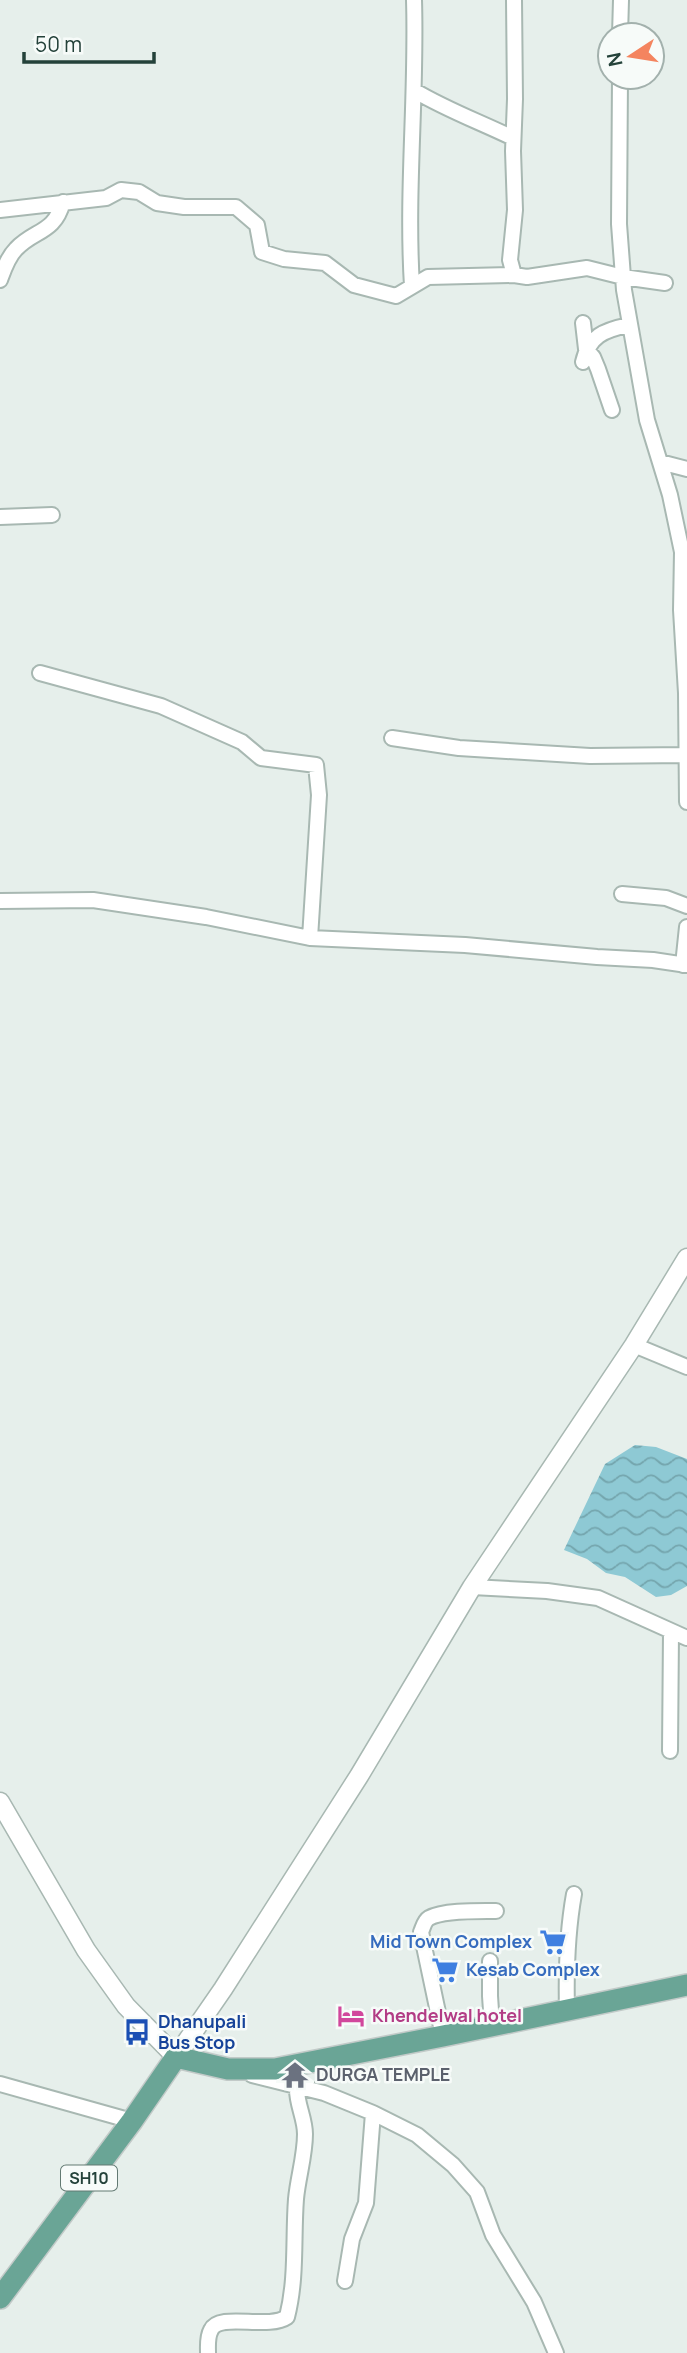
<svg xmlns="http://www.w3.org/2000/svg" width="687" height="2353" font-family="Manrope,sans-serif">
	<defs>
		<pattern id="water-waves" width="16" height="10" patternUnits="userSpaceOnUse" patternTransform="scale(1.75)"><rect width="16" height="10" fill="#8ec9d4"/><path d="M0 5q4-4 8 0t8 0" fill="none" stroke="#74a5ad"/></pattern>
	</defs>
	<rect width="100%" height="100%" fill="#e6efeb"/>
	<path fill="url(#water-waves)" d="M 635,1445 L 656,1447 L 687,1459 L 687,1586 L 671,1595 L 656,1597 L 625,1577 L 606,1573 L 587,1559 L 564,1550 L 605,1464 Z"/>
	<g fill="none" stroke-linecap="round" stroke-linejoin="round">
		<defs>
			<path id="minor" d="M 514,0 L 515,99 L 513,151 L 515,210 L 510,260 L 514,275
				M 620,35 L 621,0
				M 620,77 L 619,224 L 624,290 L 647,420 L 670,495 L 682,552 L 681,610 L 686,693 L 687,802
				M 415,91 C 447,110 480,122 513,138
				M 0,210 L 106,198 L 121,190 L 139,192 L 157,203 L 184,207 L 236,207 L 257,225 L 262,252 L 284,259 L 325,263 L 354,285 L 396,296 L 428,277 L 514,275 L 527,277 L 587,268 L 623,277 L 665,283
				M 0,280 C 4,269 8,257 16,249 C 35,229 54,234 63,202
				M 412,286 C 406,191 417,95 414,0
				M 583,323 L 586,349 L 593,357 L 598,369 L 612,410
				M 583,362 C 589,336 604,330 629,325
				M 660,462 L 687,469
				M 0,517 L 52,515
				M 40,673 L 161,706 L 242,742 L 261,758 L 316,765 L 319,795 L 310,938
				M 392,738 L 459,748 L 590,756 L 686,755
				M 622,894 L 666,898 L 687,906
				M 0,901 L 93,900 L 206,917 L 310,938 L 465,945 L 597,957 L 653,960 L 687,965
				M 683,965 L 687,927
				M 634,1345 L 687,1367
				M 472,1587 L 547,1591 L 598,1598 L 687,1638
				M 670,1751 L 671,1632
				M 490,1961 L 490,1996 L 492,2025
				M 567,2010 C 566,1971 567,1933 574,1894
				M 443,2036 L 421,1932 C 423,1928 424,1921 429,1918 C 443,1910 479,1911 496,1911
				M 252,2075 L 324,2093 L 373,2113 L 417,2135 L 453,2165 L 477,2192 L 493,2235 L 534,2302 L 556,2353
				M 0,2084 L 132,2121
				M 345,2281 L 352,2239 L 366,2203 L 373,2113
				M 208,2353 C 208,2346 207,2337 211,2330 C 219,2312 268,2330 287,2317 C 297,2278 293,2238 296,2199 C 298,2177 305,2156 305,2134 C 305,2118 296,2103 297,2087"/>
			<path id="tertiary" d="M 0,1802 L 86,1950 L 126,2006 L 176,2057 L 223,1989 L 359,1776 L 472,1587 L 634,1345 L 687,1258"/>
			<path id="primary" d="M 0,2298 L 132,2121 L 176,2057 L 228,2069 L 275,2069 L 443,2036 L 687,1985"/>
		</defs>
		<use href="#minor" stroke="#a8b8b2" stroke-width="18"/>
		<use href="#tertiary" stroke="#a8b8b2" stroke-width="21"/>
		<use href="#primary" stroke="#c2cac8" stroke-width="24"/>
		<use href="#minor" stroke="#fff" stroke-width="14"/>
		<use href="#tertiary" stroke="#fff" stroke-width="18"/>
		<use href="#primary" stroke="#6aa596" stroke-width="21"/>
	</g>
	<defs>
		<symbol id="supermarket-bare" viewBox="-9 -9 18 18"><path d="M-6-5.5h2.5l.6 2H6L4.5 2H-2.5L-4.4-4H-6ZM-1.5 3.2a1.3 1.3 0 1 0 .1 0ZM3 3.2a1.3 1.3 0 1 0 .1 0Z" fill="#3f7fe0" stroke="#f7fbf9" stroke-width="2.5" paint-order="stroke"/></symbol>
		<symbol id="hotel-bare" viewBox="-9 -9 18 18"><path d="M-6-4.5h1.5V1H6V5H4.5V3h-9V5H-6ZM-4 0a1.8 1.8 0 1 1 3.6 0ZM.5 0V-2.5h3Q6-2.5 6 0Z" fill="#d1479c" stroke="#f7fbf9" stroke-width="2.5" paint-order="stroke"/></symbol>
		<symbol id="bus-bare" viewBox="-9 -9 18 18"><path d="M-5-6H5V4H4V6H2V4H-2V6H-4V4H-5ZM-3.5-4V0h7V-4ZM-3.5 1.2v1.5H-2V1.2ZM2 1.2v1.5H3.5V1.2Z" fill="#1a4fb4" stroke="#f7fbf9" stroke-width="2.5" paint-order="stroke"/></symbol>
		<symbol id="temple-bare" viewBox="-9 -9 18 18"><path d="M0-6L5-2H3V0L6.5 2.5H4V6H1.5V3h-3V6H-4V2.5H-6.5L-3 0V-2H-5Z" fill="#6b7280" stroke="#f7fbf9" stroke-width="2.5" paint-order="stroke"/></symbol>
	</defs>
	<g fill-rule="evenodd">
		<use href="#supermarket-bare" x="534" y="1923" width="38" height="38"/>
		<use href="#supermarket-bare" x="426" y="1951" width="38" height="38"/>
		<use href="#hotel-bare" x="332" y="1997" width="38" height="38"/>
		<use href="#bus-bare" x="118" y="2013" width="38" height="38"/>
		<use href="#temple-bare" x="276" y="2056" width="38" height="38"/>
	</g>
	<g text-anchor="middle" stroke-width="5" stroke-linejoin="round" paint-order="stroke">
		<rect fill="#f7fbf9" stroke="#637a73" stroke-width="2" x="61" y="2165.5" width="56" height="25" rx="5"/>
		<g font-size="16" font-weight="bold" fill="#24423a">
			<text x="89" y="2184">SH10</text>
		</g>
		<g font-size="18" font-weight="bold" fill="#366cbe" stroke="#f7fbf9" text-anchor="end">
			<text x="532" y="1948">Mid Town Complex</text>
			<text x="466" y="1976" text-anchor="start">Kesab Complex</text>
		</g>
		<g font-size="18" font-weight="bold" fill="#b23c85" stroke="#f7fbf9" text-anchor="start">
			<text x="372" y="2022">Khendelwal hotel</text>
		</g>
		<g font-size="18" font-weight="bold" fill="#164399" stroke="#f7fbf9" text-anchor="start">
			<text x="158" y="2028">Dhanupali<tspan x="158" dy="21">Bus Stop</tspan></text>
		</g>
		<g font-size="18" font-weight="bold" fill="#5b616d" stroke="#f7fbf9" text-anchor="start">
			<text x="316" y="2081">DURGA TEMPLE</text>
		</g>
	</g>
	<g transform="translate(631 56) rotate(258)"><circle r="33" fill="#f7fbf9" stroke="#a3b1ad" stroke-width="2"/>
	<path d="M0-5L12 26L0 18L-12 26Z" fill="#f4845f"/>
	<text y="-10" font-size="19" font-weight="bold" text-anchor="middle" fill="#24423a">N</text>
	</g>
	<path d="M24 52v10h130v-10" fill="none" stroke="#24423a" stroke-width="3.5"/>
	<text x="35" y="52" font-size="21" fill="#24423a" stroke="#f7fbf9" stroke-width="5" paint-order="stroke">50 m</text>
</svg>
